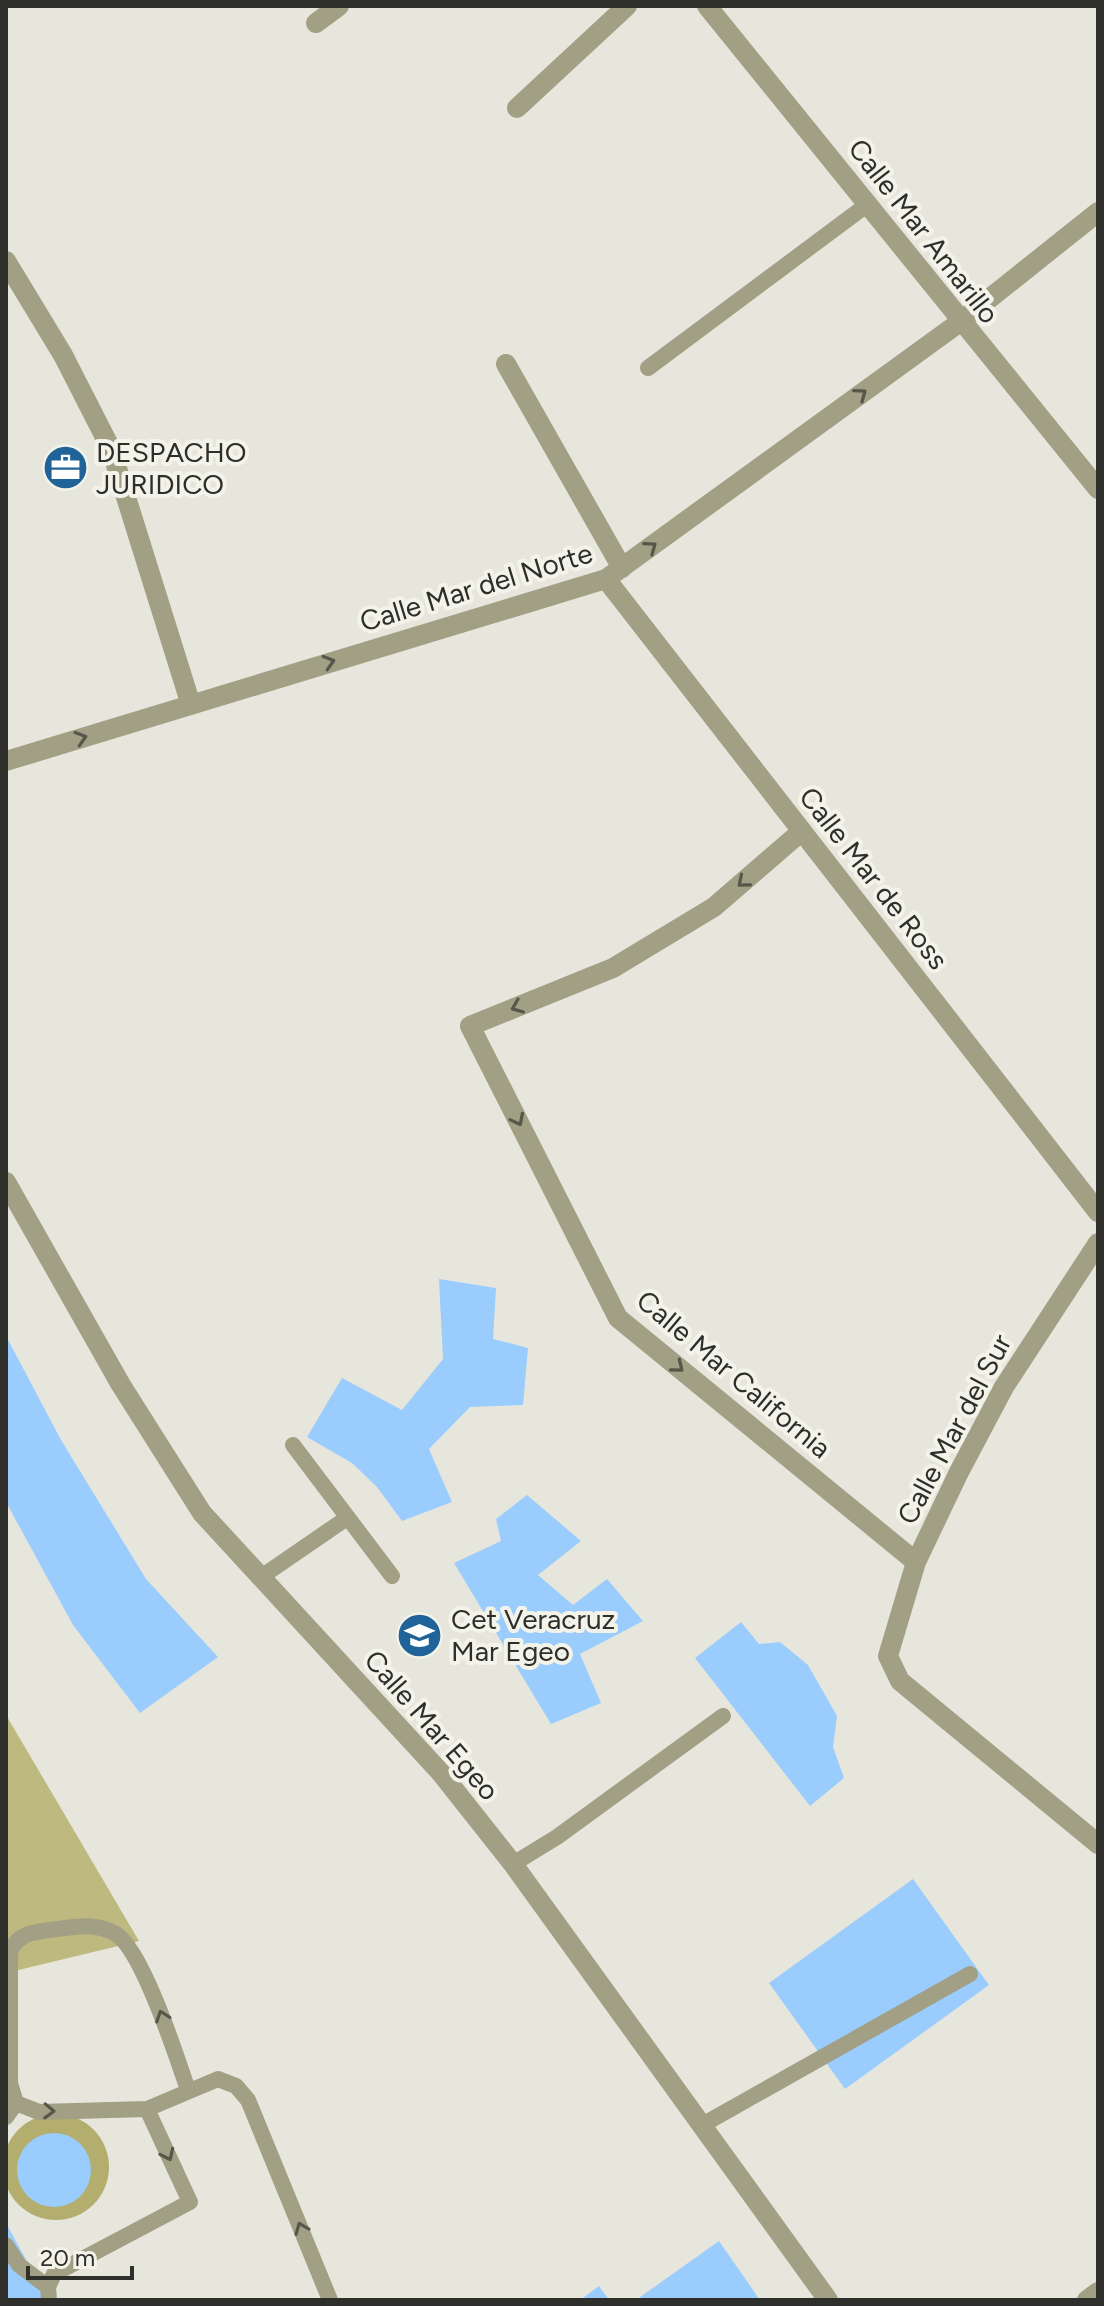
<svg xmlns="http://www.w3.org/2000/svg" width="1104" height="2306" font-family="Figtree,sans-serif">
	<rect width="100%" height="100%" fill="#e7e6dc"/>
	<path fill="#bdb97f" d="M 6,1715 L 139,1941 L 6,1973 Z"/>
	<path fill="#b3ae6d" d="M3 2167a53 53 0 1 1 106 0a53 53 0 1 1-106 0Z"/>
	<path fill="#9acdfd" d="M 439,1279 L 496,1288 L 493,1339 L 528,1348 L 523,1405 L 470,1407 L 429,1449 L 452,1502 L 402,1521 L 377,1487 L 352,1463 L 307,1437 L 342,1378 L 402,1410 L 443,1359 Z
		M 6,1336 L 61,1440 L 146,1579 L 218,1657 L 140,1713 L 73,1625 L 6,1502 Z
		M 527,1495 L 581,1541 L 538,1575 L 573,1605 L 607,1579 L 643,1621 L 580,1654 L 601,1703 L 551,1724 L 454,1563 L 501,1541 L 496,1519 Z
		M 741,1622 L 759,1644 L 780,1642 L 808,1665 L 837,1716 L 833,1747 L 844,1778 L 810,1806 L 695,1658 Z
		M 913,1879 L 989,1985 L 845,2089 L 769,1983 Z
		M17 2170a37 37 0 1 1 74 0a37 37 0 1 1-74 0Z
		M 6,2223 L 48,2300 L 6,2300 Z
		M 719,2241 L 760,2300 L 636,2300 Z
		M 599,2286 L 609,2300 L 580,2300 Z"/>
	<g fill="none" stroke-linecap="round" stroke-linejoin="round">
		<path stroke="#a19f84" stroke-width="16" d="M 648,368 L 868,204
			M 293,1445 L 392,1576
			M 261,1577 L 347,1518
			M 513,1864 L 557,1837 L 723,1716
			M 188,2090 C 177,2058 143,1951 116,1934 C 97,1923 78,1926 57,1929 C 37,1932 20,1931 10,1951 L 10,2083 L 16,2103 L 39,2112 L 147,2109 L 218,2079 L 236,2086 L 248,2100 L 330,2300
			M 6,2117 L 16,2103
			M 704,2124 L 970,1974
			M 6,2245 L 19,2265 L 48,2287
			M 49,2300 L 48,2287 L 54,2274 L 190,2202 L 147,2109"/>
		<path stroke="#a19f84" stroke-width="20" d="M 707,6 L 1098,489
			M 316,23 L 339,6
			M 517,108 L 627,6
			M 6,261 L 63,355 L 111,449 L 191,705
			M 506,364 L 622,568
			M 606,579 L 1098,1212
			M 6,761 L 606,579 L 960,322 L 1098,212
			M 802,831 L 714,907 L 613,968 L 470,1026 L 618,1318 L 916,1562
			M 6,1182 L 121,1385 L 202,1513 L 441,1773 L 513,1864 L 828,2300
			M 1098,1243 L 1004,1387 L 959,1472 L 916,1562 L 888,1656 L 900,1681 L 1098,1844
			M 1087,2300 L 1098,2292"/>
	</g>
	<defs><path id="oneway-chevron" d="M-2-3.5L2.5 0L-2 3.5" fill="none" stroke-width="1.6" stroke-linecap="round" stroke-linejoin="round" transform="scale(2)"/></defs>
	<g stroke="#56564a">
		<use href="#oneway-chevron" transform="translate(861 394) rotate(-36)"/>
		<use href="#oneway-chevron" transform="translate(651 547) rotate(-36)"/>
		<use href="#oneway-chevron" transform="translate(329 662) rotate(-17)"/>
		<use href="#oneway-chevron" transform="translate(81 738) rotate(-17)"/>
		<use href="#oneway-chevron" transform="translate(743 882) rotate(140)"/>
		<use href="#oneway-chevron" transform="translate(517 1007) rotate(158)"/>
		<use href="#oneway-chevron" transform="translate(518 1120) rotate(63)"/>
		<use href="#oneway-chevron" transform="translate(678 1367) rotate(39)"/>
		<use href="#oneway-chevron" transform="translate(162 2016) rotate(-109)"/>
		<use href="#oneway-chevron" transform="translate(49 2111) rotate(2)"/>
		<use href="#oneway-chevron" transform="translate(168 2155) rotate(65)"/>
		<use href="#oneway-chevron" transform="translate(301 2228) rotate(-112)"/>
	</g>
	<defs>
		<symbol id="office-disc" viewBox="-11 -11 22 22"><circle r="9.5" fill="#206398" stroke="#f4f3e9"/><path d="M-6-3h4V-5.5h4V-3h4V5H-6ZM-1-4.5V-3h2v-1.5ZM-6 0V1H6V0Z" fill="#fff"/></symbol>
		<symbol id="university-disc" viewBox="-11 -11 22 22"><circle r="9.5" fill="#206398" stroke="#f4f3e9"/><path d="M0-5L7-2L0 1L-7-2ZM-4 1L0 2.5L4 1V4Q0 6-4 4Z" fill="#fff"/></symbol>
	</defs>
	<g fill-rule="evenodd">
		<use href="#office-disc" x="40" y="442" width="51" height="51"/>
		<use href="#university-disc" x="394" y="1610" width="51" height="51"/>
	</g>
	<g text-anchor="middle" stroke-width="8" stroke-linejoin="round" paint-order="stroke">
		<g font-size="28" fill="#2e2e2a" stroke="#f4f3e9">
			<text transform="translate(924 231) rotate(52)" y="10">Calle Mar Amarillo</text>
			<text transform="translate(476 587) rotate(-17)" y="10">Calle Mar del Norte</text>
			<text transform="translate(874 878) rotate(52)" y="10">Calle Mar de Ross</text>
			<text transform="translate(734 1374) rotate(40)" y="10">Calle Mar California</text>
			<text transform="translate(954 1429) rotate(-62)" y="10">Calle Mar del Sur</text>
			<text transform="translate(432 1725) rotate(49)" y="10">Calle Mar Egeo</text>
		</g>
		<g font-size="28" fill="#2e2e2a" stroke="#f4f3e9" text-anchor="start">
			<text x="96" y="462">DESPACHO<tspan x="96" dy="32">JURIDICO</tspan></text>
			<text x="451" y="1629">Cet Veracruz<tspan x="451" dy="32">Mar Egeo</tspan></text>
		</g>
	</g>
	<rect width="1104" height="2306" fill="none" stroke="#2e2e2a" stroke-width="16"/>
	<path d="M28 2266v12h104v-12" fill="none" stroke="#2e2e2a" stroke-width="4"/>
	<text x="40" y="2266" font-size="24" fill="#2e2e2a" stroke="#f4f3e9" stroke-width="6" paint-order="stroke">20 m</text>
</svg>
